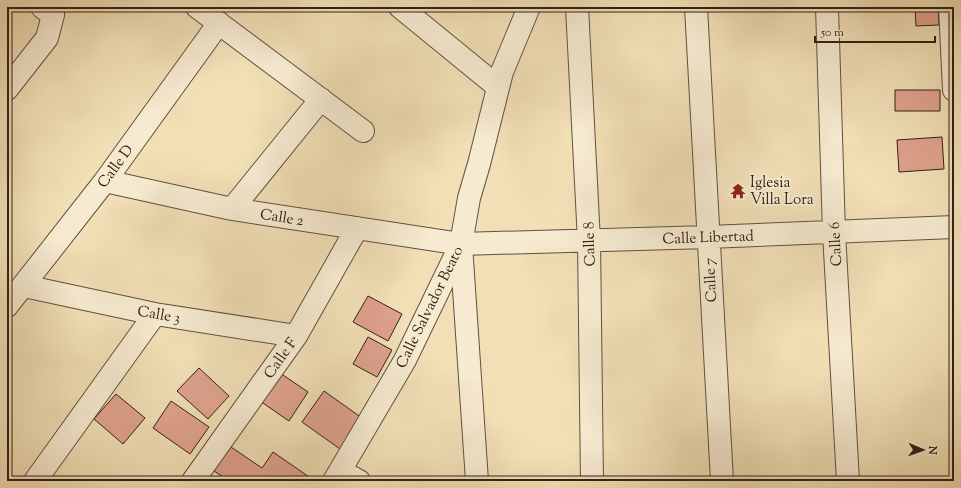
<svg xmlns="http://www.w3.org/2000/svg" width="961" height="488" font-family="'Sorts Mill Goudy',serif">
	<rect width="100%" height="100%" fill="#f1dfb6"/>
	<filter id="stains"><feTurbulence type="fractalNoise" baseFrequency=".005" numOctaves="4"/><feColorMatrix values="0 0 0 0 .2 0 0 0 0 .09 0 0 0 0 .02 0 0 0 .5 -.17"/></filter>
	<radialGradient id="worn" r=".72"><stop offset=".6" stop-color="#630" stop-opacity="0"/><stop offset="1" stop-color="#630" stop-opacity=".3"/></radialGradient>
	<path fill="#dfa28d" stroke="#322018" d="M 915,7 L 938,7 L 939,25 L 916,26 Z
		M 895,90 L 940,90 L 940,111 L 895,111 Z
		M 942,137 L 944,169 L 899,172 L 897,140 Z
		M 368,296 L 402,314 L 388,341 L 353,322 Z
		M 368,337 L 392,350 L 377,377 L 353,364 Z
		M 199,368 L 229,396 L 208,419 L 177,391 Z
		M 280,373 L 308,392 L 289,421 L 260,401 Z
		M 324,391 L 362,418 L 340,449 L 302,422 Z
		M 116,394 L 145,418 L 123,444 L 94,419 Z
		M 171,401 L 209,427 L 190,454 L 153,428 Z
		M 228,445 L 262,468 L 273,452 L 315,481 L 229,481 L 211,469 Z"/>
	<g fill="none" stroke-linecap="round" stroke-linejoin="round">
		<defs>
			<path id="minor" d="M 197,7 L 363,131
				M 400,7 L 498,87
				M 577,7 L 589,241 L 592,481
				M 696,7 L 722,481
				M 827,7 L 834,233 L 848,481
				M 950,7 L 954,90
				M 7,89 L 47,38 L 53,15 L 42,7
				M 105,181 L 232,209 L 461,244 L 708,237 L 954,227
				M 232,209 L 321,99
				M 461,245 L 477,481
				M 24,286 L 155,314 L 296,336
				M 7,306 L 105,181 L 219,23
				M 341,471 L 359,481
				M 35,481 L 155,314
				M 193,481 L 296,336 L 357,228
				M 334,481 L 405,360 L 461,244 L 469,198 L 479,164 L 502,72 L 529,7"/>
		</defs>
		<use href="#minor" stroke="#625040" stroke-width="24"/>
		<use href="#minor" stroke="#f6ead0" stroke-width="22"/>
	</g>
	<defs>
		<symbol id="temple-bare" viewBox="-9 -9 18 18"><path d="M0-6L5-2H3V0L6.5 2.5H4V6H1.5V3h-3V6H-4V2.5H-6.5L-3 0V-2H-5Z" fill="#8f2418" stroke="#f6ead0" stroke-width="2.5" paint-order="stroke"/></symbol>
	</defs>
	<g fill-rule="evenodd">
		<use href="#temple-bare" x="727" y="180" width="22" height="22"/>
	</g>
	<g text-anchor="middle" stroke-width="4" stroke-linejoin="round" paint-order="stroke">
		<g font-size="15" fill="#322018" stroke="#f6ead0">
			<text transform="translate(115 166) rotate(-54)" y="5">Calle D</text>
			<text transform="translate(282 217) rotate(9)" y="5">Calle 2</text>
			<text transform="translate(708 237) rotate(-2)" y="5">Calle Libertad</text>
			<text transform="translate(589 244) rotate(-92)" y="5">Calle 8</text>
			<text transform="translate(835 244) rotate(-93)" y="5">Calle 6</text>
			<text transform="translate(710 280) rotate(-93)" y="5">Calle 7</text>
			<text transform="translate(429 307) rotate(-64)" y="5">Calle Salvador Beato</text>
			<text transform="translate(159 314) rotate(10)" y="5">Calle 3</text>
			<text transform="translate(280 358) rotate(-55)" y="5">Calle F</text>
		</g>
		<g font-size="15" fill="#322018" stroke="#f6ead0" text-anchor="start">
			<text x="750" y="187">Iglesia<tspan x="750" dy="17">Villa Lora</tspan></text>
		</g>
	</g>
	<rect width="961" height="488" fill="none" stroke="#f1dfb6" stroke-width="24"/>
	<rect x="8" y="8" width="945" height="472" fill="none" stroke="#322018" stroke-width="2"/>
	<rect x="12" y="12" width="937" height="464" fill="none" stroke="#322018"/>
	<g transform="translate(923 450) rotate(92)" stroke="#f6ead0" stroke-width="3" paint-order="stroke">
	<path d="M0-3L7 15L0 10L-7 15Z" fill="#322018"/>
	<text y="-6" font-size="11" font-weight="bold" text-anchor="middle" fill="#322018">N</text>
	</g>
	<path d="M815 36v6h120v-6" fill="none" stroke="#322018" stroke-width="2"/>
	<text x="821" y="36" font-size="12" fill="#322018" stroke="#f6ead0" stroke-width="3" paint-order="stroke">50 m</text>
	<rect width="100%" height="100%" filter="url(#stains)"/>
	<rect width="100%" height="100%" fill="url(#worn)"/>
</svg>
